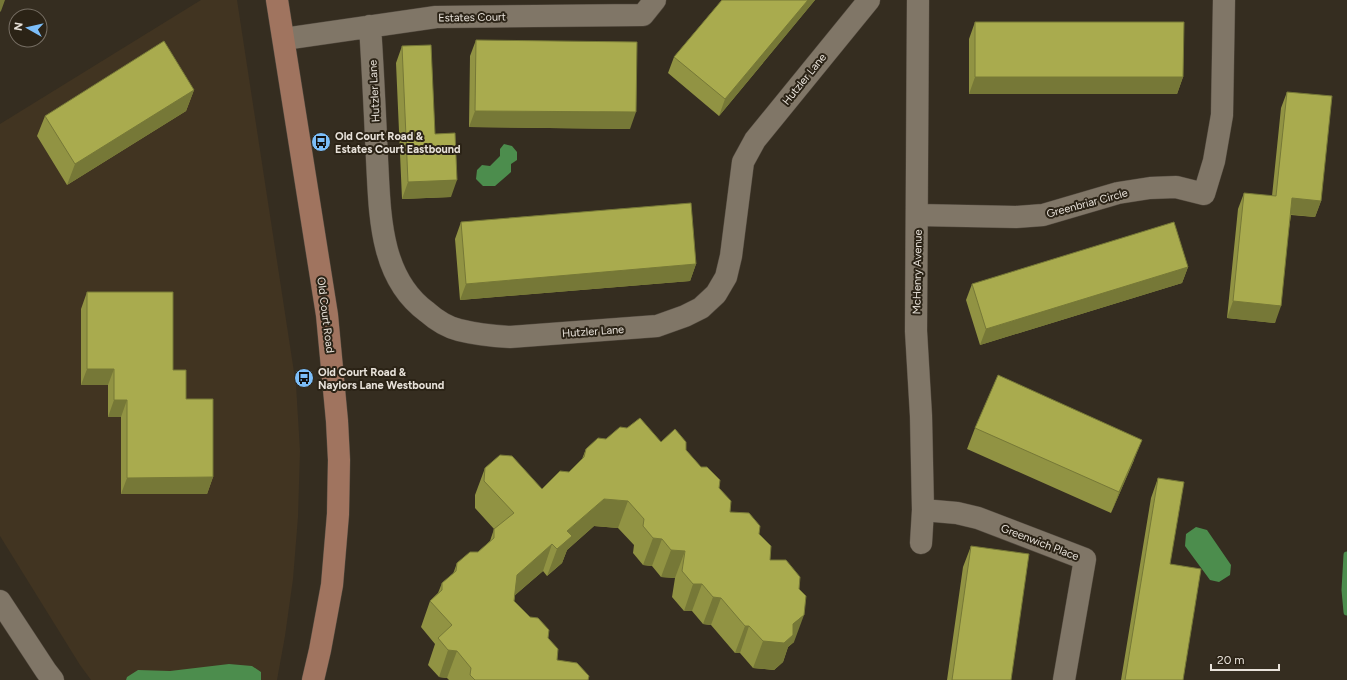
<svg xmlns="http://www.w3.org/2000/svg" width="1347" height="680" font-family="Figtree,sans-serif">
	<rect width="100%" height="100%" fill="#352d20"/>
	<path fill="#413421" d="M 201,0 L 237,0 L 296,385 L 300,451 L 298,517 L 293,579 L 285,636 L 277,680 L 91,680 L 80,665 L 0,536 L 0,124 Z"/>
	<path fill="#4c8d4d" d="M 504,144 L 512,146 L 517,152 L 517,160 L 511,164 L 511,172 L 495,186 L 483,186 L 476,179 L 477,170 L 482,165 L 490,166 L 500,156 L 500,149 Z
		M 1196,527 L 1207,530 L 1231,565 L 1230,575 L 1219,582 L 1210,580 L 1185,546 L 1186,534 Z
		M 229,664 L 252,666 L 261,672 L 261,680 L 126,680 L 127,677 L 138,670 L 170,671 Z"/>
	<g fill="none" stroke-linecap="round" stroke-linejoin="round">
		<path stroke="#4c8d4d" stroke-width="7" d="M 1347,555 L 1345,590 L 1347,612"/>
		<defs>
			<path id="minor" d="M 918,0 L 916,331 L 921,416 L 923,510 L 921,543
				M 370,26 C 373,70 375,115 377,159 C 380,213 379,277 427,312 C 436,320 447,327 459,330 C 475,334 492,336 510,337 L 657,326 L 685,316 L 701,308 L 716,294 L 726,277 L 731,256 L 743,162 L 755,140 L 869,0
				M 284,39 L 436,17 L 643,15 L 655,0
				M 918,215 L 1016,217 L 1043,215 L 1118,193 L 1150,188 L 1176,187 L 1204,194 L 1214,161 L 1222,115 L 1224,0
				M 923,510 L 957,513 L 978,518 L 1085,559 L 1064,680
				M 0,601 L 46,671 L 53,680"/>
			<path id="major" d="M 277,0 L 327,315 L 337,421 L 339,460 L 338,514 L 332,585 L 320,650 L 313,680"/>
		</defs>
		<use href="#minor" stroke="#524a3f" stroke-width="23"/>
		<use href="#major" stroke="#524a3f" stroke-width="23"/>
		<use href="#minor" stroke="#807667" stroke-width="22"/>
		<use href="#major" stroke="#a0745f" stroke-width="22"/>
	</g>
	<path fill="#919343" d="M 722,0 L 815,0 L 719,116 L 668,73 L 674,57 Z
		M 975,22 L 1183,77 L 1177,94 L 969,94 L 969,39 Z
		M 476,40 L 630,129 L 469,127 L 470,56 Z
		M 402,46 L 435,134 L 451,197 L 402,199 L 396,63 Z
		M 194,90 L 186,111 L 67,185 L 37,136 L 45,116 Z
		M 1287,92 L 1321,201 L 1315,217 L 1291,215 L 1275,323 L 1227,318 L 1238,209 L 1244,193 L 1272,196 L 1281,108 Z
		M 461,222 L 696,264 L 690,281 L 460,300 L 455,239 Z
		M 1188,267 L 1182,283 L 980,345 L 966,300 L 972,284 Z
		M 87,292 L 173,370 L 186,399 L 213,477 L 207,494 L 121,494 L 121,417 L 108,417 L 108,385 L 81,385 L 81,309 Z
		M 975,428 L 1134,460 L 1111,513 L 967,449 Z
		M 661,442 L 686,450 L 719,488 L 730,512 L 759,534 L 770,560 L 794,642 L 788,647 L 783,662 L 774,670 L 753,668 L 740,653 L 735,653 L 711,625 L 703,624 L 692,611 L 684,611 L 672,597 L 675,578 L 661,577 L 652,566 L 643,565 L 633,553 L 634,545 L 618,528 L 594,526 L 567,550 L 562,563 L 547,576 L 543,571 L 515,595 L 514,601 L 548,638 L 557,660 L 588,680 L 449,680 L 447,678 L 439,677 L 428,665 L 435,644 L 421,627 L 430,601 L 438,593 L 442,583 L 453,574 L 457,563 L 478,552 L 490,541 L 494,529 L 475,508 L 475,495 L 485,468 L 542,489 L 569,472 L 582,459 L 586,449 Z
		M 1158,478 L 1170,564 L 1183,680 L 1121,680 L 1151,498 Z
		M 971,546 L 1011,680 L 947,680 L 963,567 Z"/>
	<path fill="#767837" d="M 0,0 L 5,0 L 1,11 L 0,12 Z
		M 808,0 L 815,0 L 719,116 L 725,99 Z
		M 975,77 L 1183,77 L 1177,94 L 969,94 Z
		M 194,90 L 186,111 L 67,185 L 75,164 Z
		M 475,111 L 636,112 L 630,129 L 469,127 Z
		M 457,180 L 451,197 L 402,199 L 408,182 Z
		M 1292,198 L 1321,201 L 1315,217 L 1286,214 Z
		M 696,264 L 690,281 L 460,300 L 466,284 Z
		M 1188,267 L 1182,283 L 980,345 L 986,329 Z
		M 1233,301 L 1281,306 L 1275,323 L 1227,318 Z
		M 87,369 L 114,369 L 108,385 L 81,385 Z
		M 114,400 L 127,400 L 121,417 L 108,417 Z
		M 1142,440 L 1134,460 L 1111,513 L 1119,492 Z
		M 213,477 L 207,494 L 121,494 L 127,478 Z
		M 604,499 L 628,501 L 618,528 L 594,526 L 567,550 L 562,563 L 547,576 L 557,549 L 567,531 Z
		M 653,538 L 662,539 L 652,566 L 643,565 Z
		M 552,544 L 543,571 L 507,602 L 517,575 Z
		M 671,550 L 685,551 L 675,578 L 661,577 Z
		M 693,584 L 702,584 L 692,611 L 684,611 Z
		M 713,597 L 721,598 L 711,625 L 703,624 Z
		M 804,615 L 794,642 L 788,647 L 783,662 L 774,670 L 753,668 L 763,641 L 793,624 Z
		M 745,626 L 749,626 L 740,653 L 735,653 Z
		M 448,650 L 457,651 L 447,678 L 439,677 Z"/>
	<path fill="#a9ab4e" stroke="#767837" d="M 722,0 L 808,0 L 725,99 L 674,57 Z
		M 975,22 L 1184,22 L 1183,77 L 975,77 Z
		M 476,40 L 637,42 L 636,112 L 475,111 Z
		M 164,41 L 194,90 L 75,164 L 45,116 Z
		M 431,45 L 435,134 L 455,133 L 457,180 L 408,182 L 402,46 Z
		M 1287,92 L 1332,96 L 1321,201 L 1292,198 L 1281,306 L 1233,301 L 1244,193 L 1276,196 Z
		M 691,203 L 696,264 L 466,284 L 461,222 Z
		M 1174,222 L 1188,267 L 986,329 L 972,284 Z
		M 87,292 L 173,292 L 173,370 L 186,370 L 186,399 L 213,399 L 213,477 L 127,478 L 127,400 L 114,400 L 114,369 L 87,369 Z
		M 998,375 L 1142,440 L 1119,492 L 975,428 Z
		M 640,418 L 661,442 L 675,429 L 686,442 L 686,450 L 701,467 L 707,467 L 720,480 L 719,488 L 731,501 L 730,512 L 749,513 L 760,526 L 759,534 L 771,546 L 770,560 L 786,560 L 800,577 L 799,589 L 806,596 L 804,615 L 793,624 L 793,635 L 784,643 L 763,641 L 749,626 L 745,626 L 721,598 L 713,597 L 702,584 L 693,584 L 682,571 L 685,551 L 671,550 L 662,539 L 653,538 L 643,526 L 644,519 L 628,501 L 604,499 L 567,531 L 572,536 L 564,543 L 557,549 L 552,544 L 517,575 L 514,601 L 530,617 L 538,618 L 549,630 L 548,638 L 558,649 L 557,660 L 577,663 L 589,676 L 588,680 L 475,680 L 470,675 L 471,668 L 457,651 L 448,650 L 438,638 L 452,625 L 430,601 L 442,590 L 442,583 L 456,571 L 457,563 L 470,552 L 478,552 L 494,538 L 494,529 L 514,513 L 484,481 L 485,468 L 500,455 L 512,456 L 542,489 L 560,471 L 569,472 L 584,457 L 586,449 L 598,438 L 606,439 L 620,427 L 627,428 Z
		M 1158,478 L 1184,482 L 1170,564 L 1201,569 L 1183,680 L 1125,680 Z
		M 971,546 L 1029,554 L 1011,680 L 952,680 Z"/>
	<defs>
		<symbol id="bus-disc" viewBox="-11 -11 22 22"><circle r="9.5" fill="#7cbef9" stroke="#2b2316"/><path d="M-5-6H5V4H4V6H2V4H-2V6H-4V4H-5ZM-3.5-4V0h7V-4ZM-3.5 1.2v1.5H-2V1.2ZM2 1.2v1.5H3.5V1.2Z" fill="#111"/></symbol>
	</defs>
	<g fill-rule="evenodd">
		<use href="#bus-disc" x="310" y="131" width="22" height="22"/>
		<use href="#bus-disc" x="293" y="367" width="22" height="22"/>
	</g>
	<g text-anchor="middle" stroke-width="4" stroke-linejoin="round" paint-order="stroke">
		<g font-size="11" fill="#e8e2da" stroke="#2b2316">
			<text transform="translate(472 17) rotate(-1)" y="4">Estates Court</text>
			<text transform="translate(804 79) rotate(-51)" y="4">Hutzler Lane</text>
			<text transform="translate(374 91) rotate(-93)" y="4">Hutzler Lane</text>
			<text transform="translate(1087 203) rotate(-15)" y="4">Greenbriar Circle</text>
			<text transform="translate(917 272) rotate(-89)" y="4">McHenry Avenue</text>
			<text transform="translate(326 315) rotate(83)" y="4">Old Court Road</text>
			<text transform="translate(593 331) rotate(-4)" y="4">Hutzler Lane</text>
			<text transform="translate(1040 542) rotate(21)" y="4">Greenwich Place</text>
		</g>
		<g font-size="11" font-weight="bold" fill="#e8e2da" stroke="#2b2316" text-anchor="start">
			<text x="335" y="140">Old Court Road &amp;<tspan x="335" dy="13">Estates Court Eastbound</tspan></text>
			<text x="318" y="376">Old Court Road &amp;<tspan x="318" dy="13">Naylors Lane Westbound</tspan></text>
		</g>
	</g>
	<g transform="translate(28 28) rotate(278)"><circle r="19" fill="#2b2316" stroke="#776f64"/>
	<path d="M0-3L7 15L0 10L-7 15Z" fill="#7cbef9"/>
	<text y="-6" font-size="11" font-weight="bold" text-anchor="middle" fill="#e8e2da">N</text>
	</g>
	<path d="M1211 664v6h68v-6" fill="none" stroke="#e8e2da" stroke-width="2"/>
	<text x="1217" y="664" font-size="12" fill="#e8e2da" stroke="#2b2316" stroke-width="3" paint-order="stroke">20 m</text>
</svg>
